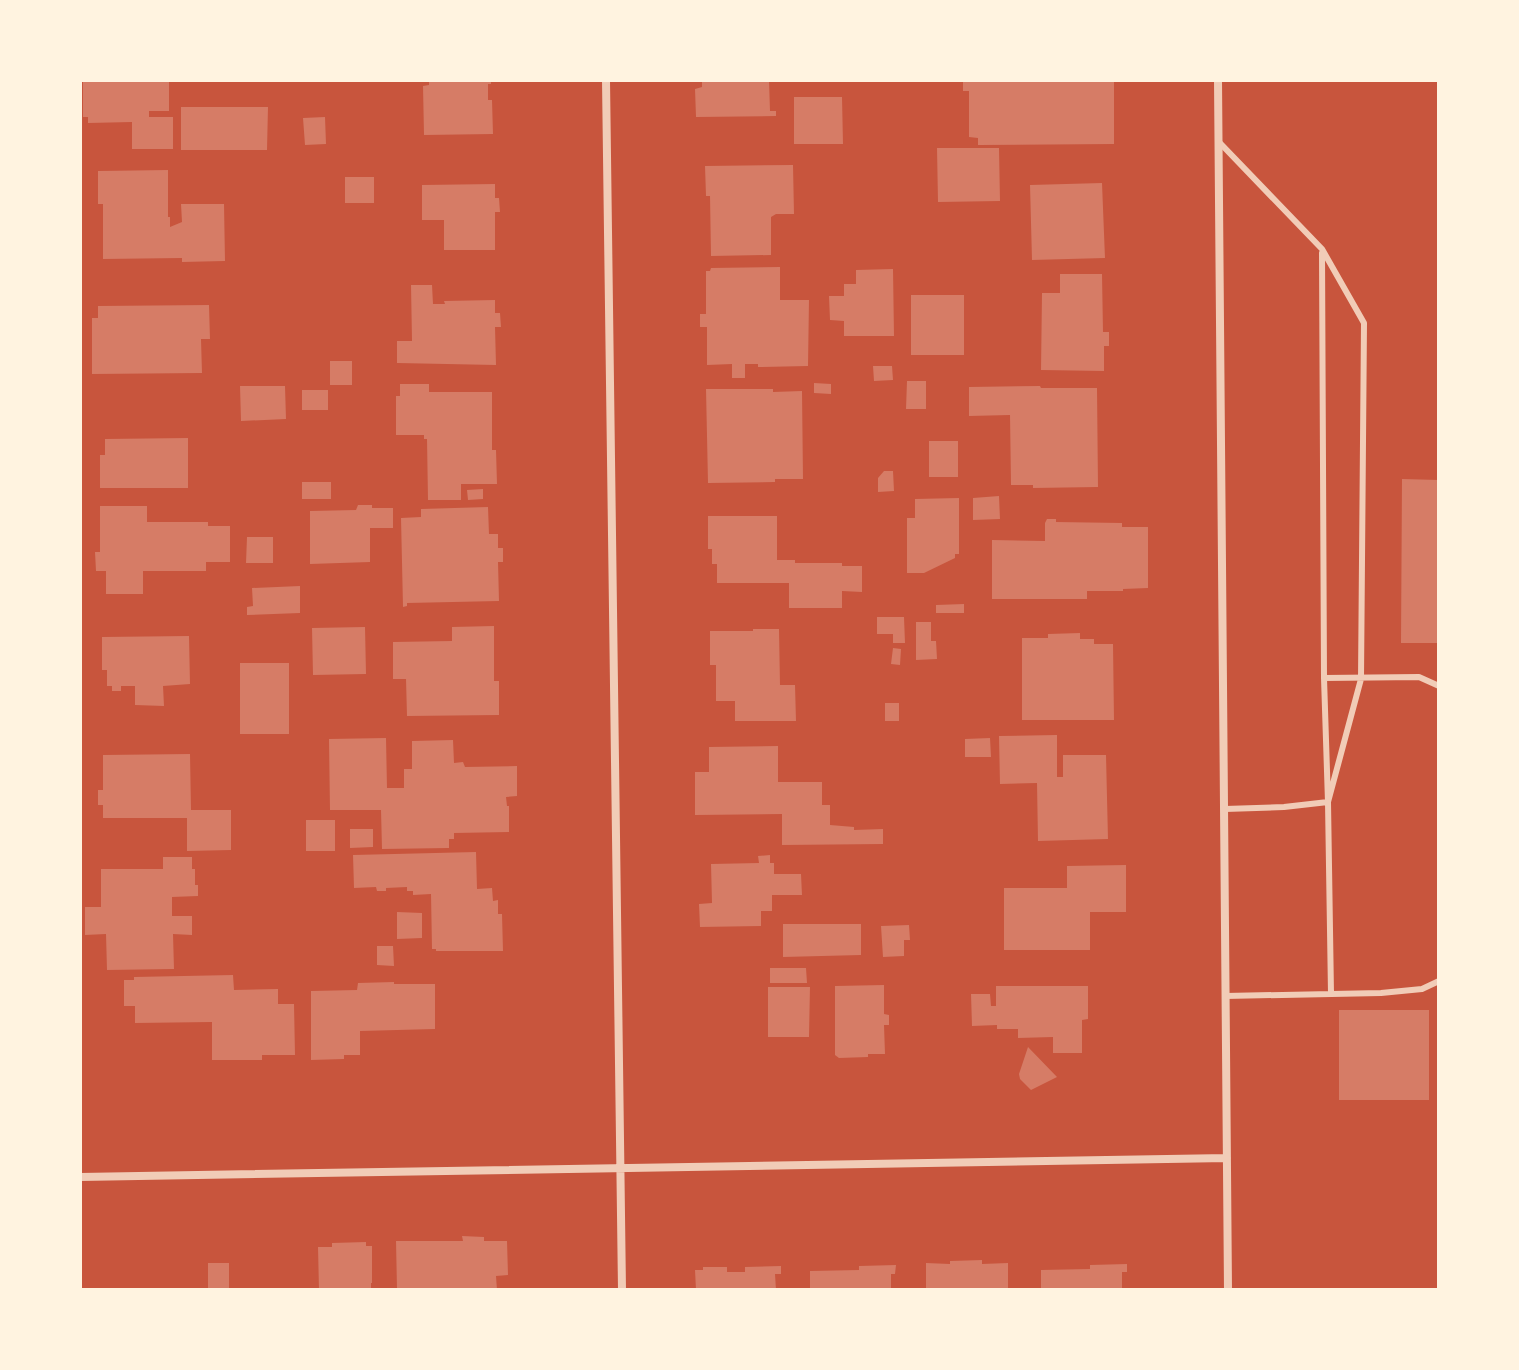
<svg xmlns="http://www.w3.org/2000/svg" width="1519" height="1370" font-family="'Source Sans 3',sans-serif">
	<rect width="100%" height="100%" fill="#c8553d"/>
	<path fill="#d67c66" d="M 97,80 L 169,80 L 169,111 L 149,111 L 149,117 L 173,117 L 173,149 L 132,149 L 132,122 L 88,123 L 88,117 L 83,117 L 83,82 L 97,82 Z
		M 429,80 L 491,80 L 491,84 L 488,84 L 488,100 L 492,100 L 493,134 L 424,135 L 423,86 L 429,85 Z
		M 702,80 L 769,80 L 770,111 L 776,111 L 776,116 L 696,117 L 695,89 L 702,87 Z
		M 963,80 L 1114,80 L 1114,144 L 978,145 L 978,138 L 969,137 L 969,91 L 963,91 Z
		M 794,97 L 842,97 L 843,144 L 794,144 Z
		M 181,107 L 268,107 L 267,150 L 181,150 Z
		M 325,117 L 326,144 L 305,145 L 303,118 Z
		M 937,148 L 999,148 L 1000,201 L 938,202 Z
		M 793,165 L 794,214 L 776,214 L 771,217 L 771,255 L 711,256 L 710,196 L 706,196 L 705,166 Z
		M 168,170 L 168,217 L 170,217 L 170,227 L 182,222 L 181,204 L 224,204 L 225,261 L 182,262 L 182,258 L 103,259 L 103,204 L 98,204 L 98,171 Z
		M 345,177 L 374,177 L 374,203 L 345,203 Z
		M 1102,183 L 1105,258 L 1032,260 L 1030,185 Z
		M 495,184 L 495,198 L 499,198 L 500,212 L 495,212 L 495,250 L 444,250 L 444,220 L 422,220 L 422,185 Z
		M 780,267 L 780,300 L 809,300 L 808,366 L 758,367 L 758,364 L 745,364 L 745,378 L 732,378 L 732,364 L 707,365 L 707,327 L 700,327 L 700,314 L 706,314 L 706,271 L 710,271 L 711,268 Z
		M 893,269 L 894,336 L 844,336 L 844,321 L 830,320 L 829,296 L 844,296 L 844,284 L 856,284 L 856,270 Z
		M 1060,274 L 1102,274 L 1103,332 L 1109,332 L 1109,346 L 1104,346 L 1104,371 L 1041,370 L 1042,293 L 1060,293 Z
		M 411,285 L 432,285 L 433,304 L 445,304 L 444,301 L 495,300 L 495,313 L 500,313 L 501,327 L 495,327 L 496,365 L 397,363 L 397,341 L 412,341 Z
		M 911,295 L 964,295 L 964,355 L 911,355 Z
		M 209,305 L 210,339 L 201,339 L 202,373 L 92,374 L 92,318 L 98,318 L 98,306 Z
		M 330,361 L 352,361 L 352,385 L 330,385 Z
		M 873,366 L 892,366 L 893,380 L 874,381 Z
		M 907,381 L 926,381 L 926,409 L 906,409 Z
		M 814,383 L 831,384 L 831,394 L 814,393 Z
		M 400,384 L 429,384 L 429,392 L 492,392 L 492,450 L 496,450 L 497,484 L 461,484 L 461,500 L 428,500 L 427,439 L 424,439 L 424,435 L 396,435 L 396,396 L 400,396 Z
		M 240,386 L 285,386 L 286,419 L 241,421 Z
		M 1040,386 L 1041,388 L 1097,388 L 1098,487 L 1033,488 L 1033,485 L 1011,485 L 1010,415 L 969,416 L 969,387 Z
		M 706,389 L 773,389 L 773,392 L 802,391 L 803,479 L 775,479 L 775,482 L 708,483 Z
		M 302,390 L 328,390 L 328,410 L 302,410 Z
		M 188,438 L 188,488 L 100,488 L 100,455 L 105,455 L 105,439 Z
		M 929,441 L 958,441 L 958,477 L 929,477 Z
		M 884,471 L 893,471 L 894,491 L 878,492 L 878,478 Z
		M 1402,479 L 1439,480 L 1439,643 L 1401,643 Z
		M 302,482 L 331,482 L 331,499 L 302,499 Z
		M 483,489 L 483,499 L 468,500 L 467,490 Z
		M 999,496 L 1000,519 L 973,520 L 973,498 Z
		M 959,498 L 959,554 L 955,554 L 955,558 L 924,573 L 907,573 L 907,518 L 915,518 L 915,499 Z
		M 358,505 L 372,505 L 372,508 L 393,508 L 393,528 L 370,528 L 370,562 L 310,564 L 310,511 L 356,510 Z
		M 100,506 L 147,506 L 147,522 L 208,522 L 208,526 L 230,526 L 230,562 L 206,562 L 206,571 L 143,571 L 143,594 L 106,594 L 106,571 L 96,571 L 95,552 L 100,552 Z
		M 488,507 L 489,534 L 498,534 L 498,548 L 503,548 L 503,562 L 498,562 L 499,601 L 407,603 L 407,606 L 403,607 L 401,518 L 421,517 L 421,509 Z
		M 708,516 L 777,516 L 777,560 L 795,560 L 795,563 L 842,563 L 842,566 L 862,566 L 862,592 L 842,591 L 842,608 L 789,608 L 789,583 L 717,583 L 717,564 L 712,564 L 712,549 L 708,549 Z
		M 1047,519 L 1056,519 L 1056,522 L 1122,523 L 1122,527 L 1148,527 L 1148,588 L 1123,589 L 1123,591 L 1087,591 L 1087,599 L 992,599 L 992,540 L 1045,541 L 1045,523 Z
		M 247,537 L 273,537 L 273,563 L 246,563 Z
		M 300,586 L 300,613 L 247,615 L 247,607 L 253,606 L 252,588 Z
		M 964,604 L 964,613 L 936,613 L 936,605 Z
		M 877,617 L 904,617 L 905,643 L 893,643 L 893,634 L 877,634 Z
		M 916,622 L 931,622 L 931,641 L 936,641 L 937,659 L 916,660 Z
		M 494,626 L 494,681 L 499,681 L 499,715 L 407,716 L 406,679 L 393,679 L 393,642 L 452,641 L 452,627 Z
		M 365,627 L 366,674 L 313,675 L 312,628 Z
		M 753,629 L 779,629 L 780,685 L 795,685 L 796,721 L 735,721 L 735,701 L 716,701 L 716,665 L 710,665 L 710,631 L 753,631 Z
		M 1080,633 L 1080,639 L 1094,639 L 1094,644 L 1113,644 L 1114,720 L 1022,720 L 1022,638 L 1048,638 L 1048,634 Z
		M 189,636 L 190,684 L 163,686 L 164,706 L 135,705 L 135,686 L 121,686 L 121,691 L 112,691 L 112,686 L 107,686 L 107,670 L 102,670 L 102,637 Z
		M 893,648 L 901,649 L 900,665 L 891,664 Z
		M 240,663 L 289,663 L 289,734 L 240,734 Z
		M 885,703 L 899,703 L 899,721 L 885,721 Z
		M 1057,735 L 1057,777 L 1063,777 L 1063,755 L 1106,755 L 1108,839 L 1038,841 L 1037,783 L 1000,784 L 999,736 Z
		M 386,738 L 387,788 L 404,788 L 404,769 L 412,769 L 412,741 L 453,740 L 454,763 L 463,762 L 465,767 L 517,766 L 517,796 L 506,797 L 507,806 L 509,806 L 509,832 L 454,833 L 454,839 L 449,839 L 449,848 L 382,849 L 381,810 L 330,810 L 329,739 Z
		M 990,738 L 991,757 L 965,757 L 965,739 Z
		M 778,746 L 778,782 L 822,782 L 822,805 L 830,805 L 830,825 L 854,827 L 854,830 L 883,829 L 883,844 L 782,845 L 782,814 L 695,815 L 695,772 L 709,772 L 709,747 Z
		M 190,754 L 191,810 L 231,810 L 231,850 L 187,851 L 187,818 L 103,818 L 103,805 L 98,805 L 98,790 L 103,790 L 103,755 Z
		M 306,820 L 335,820 L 335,851 L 306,851 Z
		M 350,829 L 373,829 L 373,847 L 350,848 Z
		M 476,852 L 477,889 L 492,888 L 493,901 L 498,900 L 498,914 L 502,914 L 503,951 L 436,951 L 436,949 L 432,949 L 431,894 L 413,895 L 413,891 L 407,891 L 407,887 L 386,888 L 386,891 L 377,891 L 376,887 L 354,888 L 353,855 Z
		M 770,855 L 770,863 L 774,863 L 774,874 L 801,874 L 802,895 L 772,895 L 772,911 L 761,911 L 761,926 L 700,927 L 699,904 L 712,903 L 711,864 L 759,863 L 758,856 Z
		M 163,857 L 192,857 L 192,869 L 195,869 L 195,885 L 198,885 L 198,896 L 172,897 L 172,916 L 192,916 L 192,935 L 173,934 L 174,969 L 107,970 L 106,934 L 85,935 L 85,907 L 101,907 L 101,869 L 163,869 Z
		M 1126,865 L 1126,912 L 1090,912 L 1090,950 L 1004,950 L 1004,888 L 1067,888 L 1067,866 Z
		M 397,912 L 422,913 L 422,938 L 397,939 Z
		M 783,924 L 861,924 L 861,955 L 783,957 Z
		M 909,925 L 910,940 L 904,940 L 904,956 L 883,957 L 881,926 Z
		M 377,946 L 393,946 L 394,966 L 377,965 Z
		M 770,968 L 806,968 L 807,983 L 770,983 Z
		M 233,975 L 234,990 L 278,989 L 278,1004 L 294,1004 L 295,1055 L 262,1055 L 262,1060 L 212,1060 L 212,1022 L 135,1023 L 135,1006 L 124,1006 L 124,980 L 134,980 L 134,977 Z
		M 394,982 L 394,984 L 435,984 L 435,1029 L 360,1031 L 360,1055 L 344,1055 L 344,1059 L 311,1060 L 311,991 L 357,990 L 358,983 Z
		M 884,985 L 884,1014 L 889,1015 L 889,1025 L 884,1025 L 885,1054 L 868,1054 L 868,1057 L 839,1058 L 835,1055 L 835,986 Z
		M 996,986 L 1088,986 L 1088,1019 L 1082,1020 L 1082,1053 L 1053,1053 L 1053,1037 L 1018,1038 L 1018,1029 L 997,1029 L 997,1025 L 972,1026 L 971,994 L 990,994 L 991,1006 L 996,1006 Z
		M 768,987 L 810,987 L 809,1037 L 768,1037 Z
		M 1339,1010 L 1429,1010 L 1429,1100 L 1339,1100 Z
		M 1028,1047 L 1057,1077 L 1031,1090 L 1020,1079 L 1019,1074 Z
		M 462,1236 L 484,1237 L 484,1241 L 507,1241 L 508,1275 L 496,1276 L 497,1290 L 397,1289 L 396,1241 L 463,1241 Z
		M 366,1242 L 366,1246 L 372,1246 L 372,1283 L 371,1283 L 371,1290 L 319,1290 L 318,1247 L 332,1247 L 332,1243 Z
		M 982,1260 L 982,1264 L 1008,1263 L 1008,1290 L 926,1290 L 926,1263 L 950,1264 L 950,1261 Z
		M 208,1263 L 229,1263 L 229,1290 L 208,1290 Z
		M 1127,1264 L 1127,1272 L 1122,1272 L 1122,1290 L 1041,1290 L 1041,1270 L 1090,1269 L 1090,1265 Z
		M 896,1265 L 895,1274 L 891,1274 L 891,1290 L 810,1290 L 810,1271 L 859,1270 L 859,1266 Z
		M 781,1266 L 781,1274 L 775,1274 L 776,1290 L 696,1290 L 695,1270 L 703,1270 L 703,1267 L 727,1267 L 727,1272 L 745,1272 L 745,1267 Z"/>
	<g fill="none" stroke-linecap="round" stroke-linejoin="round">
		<path stroke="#f1ccb7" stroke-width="6" d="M 1219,142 L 1322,249 L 1364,323 L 1361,679 L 1328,802 L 1284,807 L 1225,809
			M 1322,253 L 1324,678 L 1328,802 L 1331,994
			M 1324,678 L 1419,677 L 1439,686
			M 1225,996 L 1381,993 L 1422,989 L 1439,981"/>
		<path stroke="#f1ccb7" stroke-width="8" d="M 606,80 L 622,1290
			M 1218,80 L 1228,1290
			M 80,1177 L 1227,1158"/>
	</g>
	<rect width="1519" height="1370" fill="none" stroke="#fff3e0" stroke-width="164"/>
</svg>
